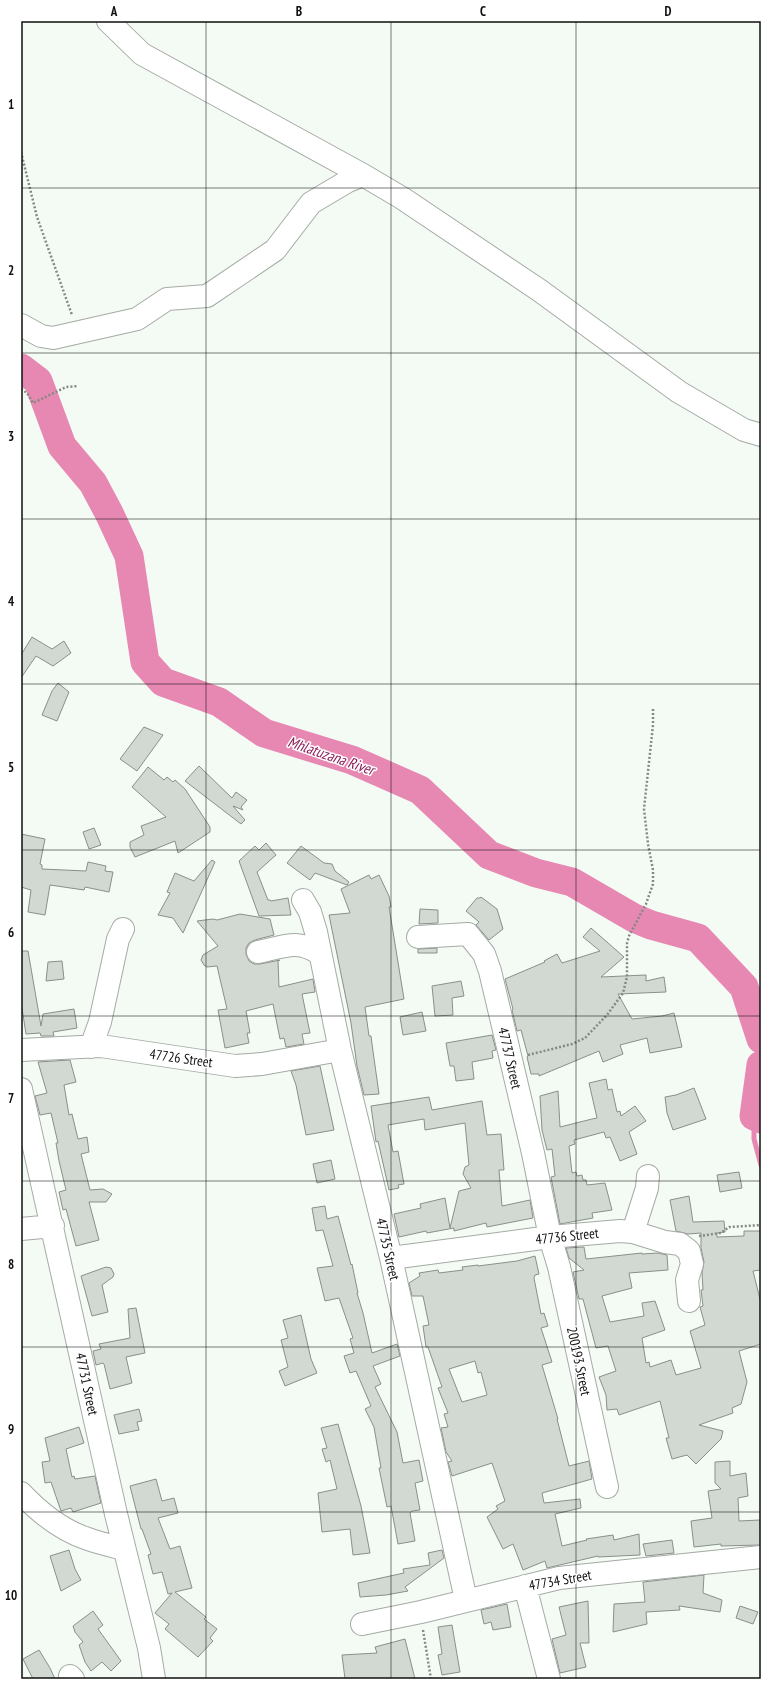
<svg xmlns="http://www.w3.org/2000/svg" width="782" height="1700" font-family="'PT Sans Narrow',sans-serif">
	<rect width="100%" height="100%" fill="#f4fbf4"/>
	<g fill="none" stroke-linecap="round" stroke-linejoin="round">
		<path stroke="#e788b2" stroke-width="5" d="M 754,1116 L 754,1139 L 761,1165"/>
		<path stroke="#e788b2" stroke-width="29" d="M 21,368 L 38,381 L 62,446 L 93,483 L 109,513 L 129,556 L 145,662 L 163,682 L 219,702 L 264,733 L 352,760 L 420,790 L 489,855 L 536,873 L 572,882 L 634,918 L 651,925 L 698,938 L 744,987 L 761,1039
			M 761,1065 L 754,1116 L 761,1119"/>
	</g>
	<path fill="#d2d9d2" stroke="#898f89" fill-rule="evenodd" d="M 32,637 L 52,649 L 64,641 L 71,653 L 53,666 L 36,656 L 21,678 L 21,655 Z
		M 58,683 L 69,692 L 57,721 L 42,715 L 52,691 Z
		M 144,727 L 163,735 L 137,771 L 120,759 Z
		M 199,766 L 232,798 L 236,792 L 247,800 L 241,807 L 243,810 L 233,806 L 245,820 L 241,824 L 185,781 Z
		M 148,767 L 164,780 L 167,777 L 173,782 L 175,780 L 185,789 L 210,827 L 210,832 L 178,853 L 175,841 L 135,857 L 130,847 L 130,842 L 144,835 L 141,826 L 166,817 L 132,787 Z
		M 94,828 L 101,845 L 89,849 L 83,832 Z
		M 21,834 L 45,839 L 40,864 L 42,865 L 42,869 L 86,871 L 88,862 L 106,866 L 105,871 L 113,872 L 109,892 L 85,887 L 84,890 L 50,885 L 45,915 L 28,912 L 31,890 L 21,887 Z
		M 266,843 L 276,855 L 257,872 L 268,900 L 270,900 L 271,901 L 288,898 L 291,915 L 259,916 L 239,861 L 255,846 L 259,850 Z
		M 301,846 L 324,863 L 332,864 L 335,871 L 349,882 L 347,885 L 315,873 L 310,880 L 287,863 Z
		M 212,860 L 215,862 L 183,933 L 173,918 L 158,915 L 170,893 L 167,892 L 175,873 L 194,881 Z
		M 369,875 L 371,879 L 379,875 L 389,896 L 391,907 L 389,907 L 404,999 L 365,1007 L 369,1036 L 371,1036 L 372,1044 L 379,1094 L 364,1095 L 357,1066 L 351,1023 L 329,915 L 350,913 L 341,889 Z
		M 481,897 L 497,909 L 503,929 L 489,940 L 476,925 L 479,922 L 466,911 L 477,898 L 480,898 Z
		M 420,909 L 438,910 L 438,923 L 419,924 Z
		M 240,914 L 270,919 L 274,935 L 255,940 L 249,943 L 246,948 L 246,954 L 249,961 L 254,964 L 260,964 L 280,960 L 278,961 L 279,987 L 313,979 L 315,992 L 302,994 L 310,1033 L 302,1034 L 304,1044 L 286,1047 L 284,1038 L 280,1039 L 273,1004 L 246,1011 L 250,1033 L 247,1033 L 249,1043 L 225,1048 L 218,1010 L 227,1009 L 217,966 L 207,967 L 204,965 L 201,960 L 203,955 L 218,946 L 197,921 L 213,919 L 217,920 Z
		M 591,928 L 624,957 L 601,977 L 646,975 L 646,981 L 664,977 L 666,992 L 618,994 L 632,1019 L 662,1016 L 674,1013 L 682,1047 L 650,1053 L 647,1038 L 620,1045 L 623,1054 L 603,1062 L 599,1051 L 539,1076 L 539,1074 L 531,1074 L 527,1057 L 528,1056 L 521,1030 L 517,1031 L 512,1010 L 513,1009 L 505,979 L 545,962 L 544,961 L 557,954 L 562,963 L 600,951 L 583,937 Z
		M 437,948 L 437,953 L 418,953 L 418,949 Z
		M 21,951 L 28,951 L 41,1026 L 43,1014 L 74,1009 L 77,1028 L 53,1032 L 54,1036 L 41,1036 L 40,1033 L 26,1034 L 21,1002 Z
		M 62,961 L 64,979 L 46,981 L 48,962 Z
		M 461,981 L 464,996 L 452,998 L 453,1015 L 435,1016 L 432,986 Z
		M 422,1012 L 426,1031 L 403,1035 L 400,1017 Z
		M 492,1035 L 496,1050 L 492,1051 L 493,1058 L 472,1062 L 474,1079 L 456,1081 L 454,1066 L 450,1066 L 446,1043 Z
		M 70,1060 L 76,1082 L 64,1085 L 69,1115 L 72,1114 L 78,1139 L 87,1137 L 89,1152 L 81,1154 L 90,1190 L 103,1189 L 112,1194 L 106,1202 L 89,1202 L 99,1240 L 76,1246 L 66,1209 L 63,1210 L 59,1192 L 66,1190 L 59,1161 L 56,1143 L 58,1143 L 51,1113 L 40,1115 L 35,1096 L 47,1093 L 38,1062 Z
		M 320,1066 L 334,1130 L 306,1135 L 296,1085 L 291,1071 Z
		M 606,1079 L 608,1090 L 612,1089 L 617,1112 L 620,1111 L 621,1116 L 635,1106 L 646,1121 L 629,1132 L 637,1154 L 620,1161 L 610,1137 L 606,1138 L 604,1132 L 574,1140 L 575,1144 L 569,1146 L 572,1173 L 576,1172 L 577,1176 L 582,1175 L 583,1180 L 586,1180 L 587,1185 L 605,1183 L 612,1210 L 592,1213 L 593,1218 L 560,1224 L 551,1177 L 555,1176 L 552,1149 L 547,1150 L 542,1130 L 540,1096 L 558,1091 L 560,1127 L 592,1119 L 597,1118 L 589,1083 Z
		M 694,1088 L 706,1119 L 673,1130 L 667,1113 L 665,1097 L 676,1095 Z
		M 429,1097 L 432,1110 L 482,1101 L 487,1135 L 501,1134 L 504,1170 L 499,1170 L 502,1206 L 530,1200 L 533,1218 L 487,1227 L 486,1223 L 454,1231 L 454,1228 L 427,1233 L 426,1231 L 399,1237 L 394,1214 L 421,1208 L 420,1204 L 445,1198 L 450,1228 L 459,1191 L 471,1188 L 463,1174 L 465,1167 L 469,1165 L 465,1123 L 425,1130 L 424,1119 L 388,1125 L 393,1152 L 398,1151 L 404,1184 L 398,1185 L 399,1188 L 389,1190 L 378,1141 L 376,1142 L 371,1106 Z
		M 331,1160 L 335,1179 L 317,1183 L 313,1164 Z
		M 739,1172 L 742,1188 L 720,1192 L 717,1175 Z
		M 689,1196 L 693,1222 L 724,1221 L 725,1232 L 717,1233 L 717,1237 L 744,1236 L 744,1231 L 761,1231 L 761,1270 L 753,1271 L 761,1303 L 761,1344 L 739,1351 L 747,1382 L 741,1404 L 732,1408 L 733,1413 L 699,1425 L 723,1431 L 721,1439 L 696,1464 L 687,1455 L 672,1459 L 666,1438 L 669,1438 L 660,1401 L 619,1415 L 617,1409 L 607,1410 L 606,1395 L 599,1377 L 616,1371 L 608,1346 L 596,1348 L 583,1299 L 579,1299 L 573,1272 L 584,1270 L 569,1258 L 566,1248 L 584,1247 L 586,1259 L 642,1253 L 642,1254 L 658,1253 L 667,1255 L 668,1270 L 629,1273 L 632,1288 L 602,1296 L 610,1322 L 644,1316 L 642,1303 L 655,1301 L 665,1330 L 642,1338 L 646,1363 L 649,1362 L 650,1367 L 671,1360 L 676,1375 L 701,1368 L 690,1331 L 705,1325 L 700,1307 L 703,1306 L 701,1290 L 703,1290 L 702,1273 L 704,1262 L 701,1248 L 701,1233 L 688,1234 L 676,1231 L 670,1200 Z
		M 325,1206 L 327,1219 L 338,1216 L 351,1265 L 352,1264 L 358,1293 L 357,1293 L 363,1313 L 372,1353 L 397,1344 L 400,1356 L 373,1366 L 381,1384 L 375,1387 L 397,1432 L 403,1463 L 419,1460 L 423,1481 L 415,1483 L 420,1510 L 412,1511 L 410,1513 L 415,1541 L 398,1544 L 391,1506 L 387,1507 L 379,1468 L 381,1468 L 374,1427 L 365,1409 L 371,1406 L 356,1371 L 350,1373 L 344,1356 L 354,1353 L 350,1339 L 353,1338 L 339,1298 L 325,1301 L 317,1268 L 333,1266 L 323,1230 L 316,1231 L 312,1208 Z
		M 535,1256 L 539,1274 L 535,1275 L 534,1278 L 541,1314 L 544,1313 L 548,1326 L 541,1328 L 552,1362 L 542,1365 L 558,1419 L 557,1419 L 569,1466 L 589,1461 L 592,1479 L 542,1493 L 544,1503 L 580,1499 L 581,1508 L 555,1514 L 562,1546 L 587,1540 L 586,1539 L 613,1535 L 614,1540 L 639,1534 L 640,1555 L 598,1557 L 598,1556 L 547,1568 L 545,1561 L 523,1570 L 513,1544 L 503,1549 L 487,1517 L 498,1509 L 496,1506 L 505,1501 L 492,1463 L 452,1476 L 448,1462 L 452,1461 L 446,1452 L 441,1428 L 448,1427 L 444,1414 L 448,1413 L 438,1388 L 442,1387 L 428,1347 L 426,1347 L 423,1326 L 429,1325 L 423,1296 L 412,1296 L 409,1283 L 420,1276 L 419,1273 L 438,1270 L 439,1273 L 463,1270 L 462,1267 L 478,1265 L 478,1266 L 517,1261 ZM 475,1361 L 478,1373 L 481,1372 L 487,1395 L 462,1402 L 449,1369 Z
		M 106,1267 L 111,1268 L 114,1274 L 113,1277 L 102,1285 L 108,1312 L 92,1316 L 81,1276 Z
		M 136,1308 L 145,1353 L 126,1357 L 132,1383 L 110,1389 L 104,1364 L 103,1363 L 96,1365 L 93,1351 L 101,1349 L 99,1344 L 130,1338 L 128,1309 Z
		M 301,1315 L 311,1359 L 317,1373 L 285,1386 L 279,1371 L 288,1367 L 281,1340 L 288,1338 L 283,1320 Z
		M 139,1409 L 142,1421 L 137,1422 L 139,1430 L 119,1434 L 114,1415 Z
		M 338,1424 L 361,1506 L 370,1553 L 353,1555 L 350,1529 L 322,1532 L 318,1493 L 337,1489 L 330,1460 L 326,1462 L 322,1449 L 327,1448 L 321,1428 Z
		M 79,1427 L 84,1443 L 66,1449 L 72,1477 L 74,1476 L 75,1479 L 95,1476 L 101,1503 L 73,1512 L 71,1508 L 61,1511 L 51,1482 L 45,1483 L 42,1462 L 50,1461 L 45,1438 Z
		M 730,1461 L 730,1476 L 746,1473 L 748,1496 L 738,1498 L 739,1521 L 760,1520 L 761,1545 L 721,1546 L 721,1544 L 694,1547 L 691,1521 L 712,1518 L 708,1491 L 721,1489 L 715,1483 L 715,1462 Z
		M 156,1479 L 162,1501 L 174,1498 L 178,1513 L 158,1518 L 170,1549 L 180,1546 L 192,1588 L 175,1592 L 206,1617 L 204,1619 L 217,1629 L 210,1638 L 213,1641 L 198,1657 L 165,1629 L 169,1624 L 155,1613 L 172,1593 L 168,1594 L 162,1572 L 153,1574 L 148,1555 L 151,1554 L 142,1529 L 141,1529 L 130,1486 Z
		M 672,1540 L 674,1553 L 646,1556 L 643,1544 Z
		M 69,1550 L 75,1569 L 81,1580 L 61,1591 L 50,1556 Z
		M 442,1550 L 444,1558 L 405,1587 L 408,1591 L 386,1595 L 360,1597 L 358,1583 L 404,1573 L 403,1569 L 430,1565 L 428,1553 Z
		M 704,1575 L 703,1593 L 722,1600 L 720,1612 L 679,1606 L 680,1610 L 646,1612 L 647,1624 L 613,1632 L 614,1604 L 645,1602 L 643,1582 Z
		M 588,1601 L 589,1643 L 580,1643 L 586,1667 L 560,1673 L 552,1639 L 566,1635 L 559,1607 Z
		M 507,1604 L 511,1627 L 493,1630 L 491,1622 L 484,1624 L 481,1610 Z
		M 740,1606 L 758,1612 L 753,1624 L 736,1618 Z
		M 93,1611 L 103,1625 L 98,1629 L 121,1661 L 111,1671 L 102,1662 L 91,1671 L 85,1662 L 79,1645 L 83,1642 L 75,1632 L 73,1626 Z
		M 452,1625 L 460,1672 L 442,1675 L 438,1655 L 442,1654 L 438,1627 Z
		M 405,1639 L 415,1679 L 345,1679 L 342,1655 L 377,1653 L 375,1647 Z
		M 39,1650 L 50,1668 L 55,1679 L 33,1679 L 23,1659 Z"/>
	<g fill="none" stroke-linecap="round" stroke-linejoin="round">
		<defs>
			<path id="minor" d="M 108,21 L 142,54 L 363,175 L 402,198 L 539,290 L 679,392 L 744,430 L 761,435
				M 21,325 L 41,336 L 53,338 L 137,319 L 167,299 L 207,296 L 275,250 L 311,203 L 348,181 L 363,175
				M 303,900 L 310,912 L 316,932 L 340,1050 L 391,1258 L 466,1600
				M 418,937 L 468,934 L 484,954 L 490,971 L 533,1153 L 550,1237 L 559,1267 L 607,1487
				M 258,952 C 283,947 298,938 320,954
				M 91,1047 L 100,1022 L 118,939 L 123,929
				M 21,1050 L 101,1046 L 235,1066 L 262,1064 L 340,1050
				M 21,1089 L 116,1514 L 149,1648 L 154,1679
				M 21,1229 L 53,1226
				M 633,1232 L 647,1188 L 648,1176
				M 391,1258 L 550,1237 L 620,1231 L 633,1232 L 665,1242 L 680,1244 L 689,1251 L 692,1264 L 687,1280 L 689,1301
				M 21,1493 C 39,1512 63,1531 88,1539 C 99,1543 112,1546 124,1549
				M 525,1586 L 549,1679
				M 362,1624 L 421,1612 L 559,1578 L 761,1557
				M 70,1676 L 73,1679"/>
		</defs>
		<use href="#minor" stroke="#a4aaa4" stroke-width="24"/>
		<path stroke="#858985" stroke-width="2.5" stroke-dasharray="2 2" stroke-linecap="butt" d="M 21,152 L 37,217 L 72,315
			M 21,389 L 27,393 L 33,403 L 66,387 L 78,386
			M 528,1055 L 572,1044 L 585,1038 L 607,1015 L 623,993 L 627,977 L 627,943 L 629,936 L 646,904 L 653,884 L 653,870 L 648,844 L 644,809 L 653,725 L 653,708
			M 699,1236 L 721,1233 L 729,1227 L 761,1225
			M 423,1630 L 431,1679"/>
		<use href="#minor" stroke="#fff" stroke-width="22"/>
	</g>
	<path fill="none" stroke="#0e100e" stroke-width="1" stroke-opacity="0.55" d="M 206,21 L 206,1679M 391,21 L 391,1679M 576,21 L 576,1679M 21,188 L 761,188M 21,353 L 761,353M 21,519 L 761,519M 21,684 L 761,684M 21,850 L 761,850M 21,1016 L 761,1016M 21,1181 L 761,1181M 21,1347 L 761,1347M 21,1512 L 761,1512"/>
	<g text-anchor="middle" stroke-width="3" stroke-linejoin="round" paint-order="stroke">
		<g font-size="14" fill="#0e100e" stroke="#fff">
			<text transform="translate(181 1058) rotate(8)" y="5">47726 Street</text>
			<text transform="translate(510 1058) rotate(77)" y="5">47737 Street</text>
			<text transform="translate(567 1236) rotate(-6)" y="5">47736 Street</text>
			<text transform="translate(388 1249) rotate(77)" y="5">47735 Street</text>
			<text transform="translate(579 1361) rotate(78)" y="5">200193 Street</text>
			<text transform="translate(87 1384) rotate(78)" y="5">47731 Street</text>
			<text transform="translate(560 1580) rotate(-10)" y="5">47734 Street</text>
		</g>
		<g font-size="15" font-style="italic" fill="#8c1d5a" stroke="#fff">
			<text transform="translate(331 756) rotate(19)" y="5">Mhlatuzana River</text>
		</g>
	</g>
	<rect width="782" height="1700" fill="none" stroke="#ffffff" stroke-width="44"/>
	<rect x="22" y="22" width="738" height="1656" fill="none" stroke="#0e100e" stroke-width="1.5"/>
	<g font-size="13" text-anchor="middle" font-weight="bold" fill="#0e100e">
		<text x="114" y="16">A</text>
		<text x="299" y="16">B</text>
		<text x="483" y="16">C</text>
		<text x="668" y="16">D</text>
		<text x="11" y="109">1</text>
		<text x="11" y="275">2</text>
		<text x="11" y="441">3</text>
		<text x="11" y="606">4</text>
		<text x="11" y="772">5</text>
		<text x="11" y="937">6</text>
		<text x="11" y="1103">7</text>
		<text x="11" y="1269">8</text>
		<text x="11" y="1434">9</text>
		<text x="11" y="1600">10</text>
	</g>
</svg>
